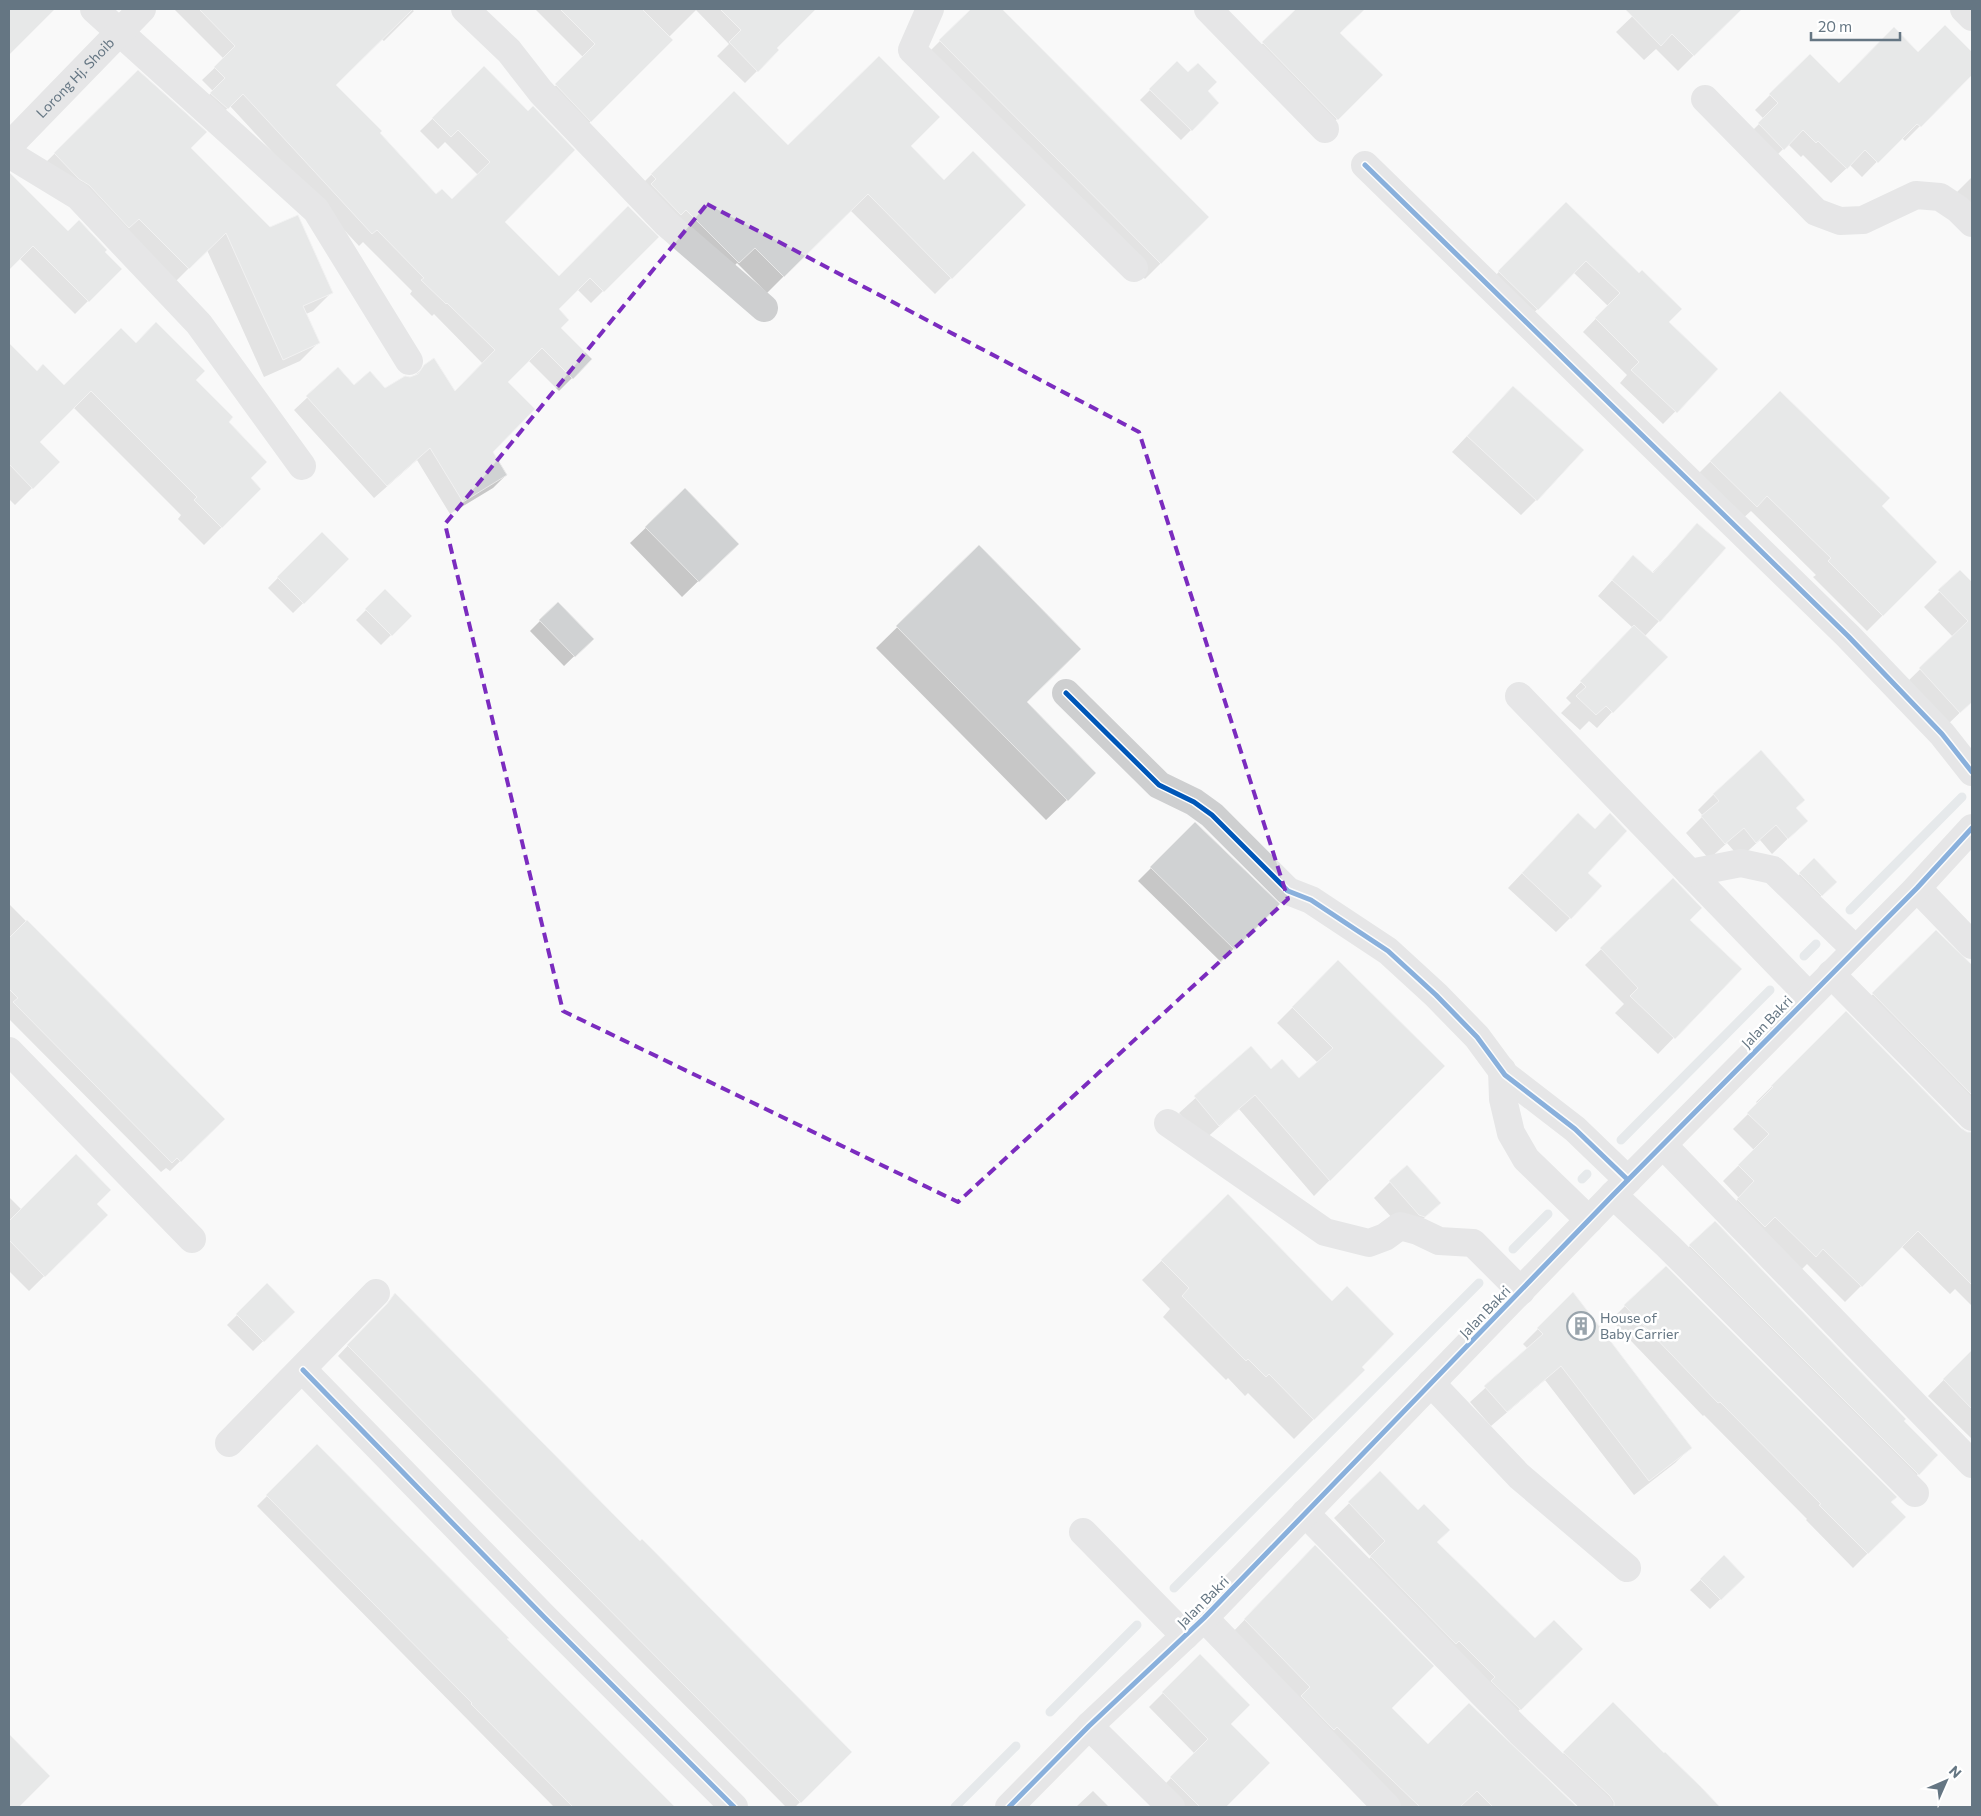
<svg xmlns="http://www.w3.org/2000/svg" width="1981" height="1816" font-family="Commissioner,sans-serif">
	<rect width="100%" height="100%" fill="#f9f9f9"/>
	<path fill="#0003" d="M 9,9 L 32,9 L 43,20 L 9,54 Z
		M 176,9 L 411,9 L 414,11 L 384,41 L 381,39 L 335,85 L 436,196 L 452,201 L 478,175 L 445,142 L 438,149 L 420,131 L 484,68 L 503,222 L 559,278 L 657,237 L 591,303 L 577,289 L 557,309 L 559,328 L 591,359 L 559,391 L 528,360 L 506,382 L 491,452 L 506,475 L 493,488 L 450,514 L 417,460 L 374,498 L 294,410 L 338,369 L 354,387 L 385,390 L 413,377 L 425,366 L 454,393 L 483,364 L 434,314 L 432,316 L 410,294 L 412,291 L 363,242 L 359,246 L 230,106 L 214,121 L 198,106 L 213,91 L 202,80 L 224,59 L 175,10 Z
		M 535,9 L 814,9 L 775,48 L 778,50 L 745,83 L 717,56 L 729,44 L 696,10 L 669,37 L 672,40 L 578,134 L 543,98 L 584,58 Z
		M 972,9 L 1000,9 L 1207,217 L 1145,279 L 924,57 Z
		M 1298,9 L 1363,9 L 1339,33 L 1381,75 L 1323,133 L 1249,57 Z
		M 1640,9 L 1740,9 L 1678,71 L 1656,49 L 1644,60 L 1616,32 Z
		M 1945,27 L 1972,54 L 1972,74 L 1905,141 L 1901,137 L 1862,177 L 1850,165 L 1831,183 L 1803,155 L 1801,157 L 1788,144 L 1768,164 L 1744,139 L 1764,119 L 1755,110 L 1810,55 L 1839,85 L 1918,54 Z
		M 1177,63 L 1218,103 L 1181,140 L 1140,100 Z
		M 138,71 L 189,148 L 331,293 L 313,311 L 306,314 L 318,343 L 300,361 L 264,377 L 207,250 L 171,286 L 36,172 Z
		M 734,92 L 788,147 L 910,146 L 944,181 L 1024,205 L 935,294 L 850,210 L 767,293 L 737,263 L 722,279 L 635,191 Z
		M 10,175 L 68,233 L 103,252 L 120,269 L 75,314 L 19,258 L 9,268 L 9,177 Z
		M 1972,177 L 1972,211 L 1956,193 Z
		M 1566,204 L 1667,322 L 1717,369 L 1663,424 L 1620,383 L 1627,375 L 1583,332 L 1608,306 L 1573,272 L 1525,322 L 1486,285 Z
		M 136,344 L 195,380 L 227,422 L 249,478 L 260,489 L 204,545 L 178,519 L 181,515 L 73,407 L 38,442 L 58,462 L 15,505 L 9,499 L 9,345 L 37,373 L 64,386 Z
		M 1780,392 L 1880,506 L 1936,562 L 1867,631 L 1813,577 L 1816,575 L 1751,511 L 1740,521 L 1695,477 Z
		M 1498,403 L 1536,500 L 1521,515 L 1452,452 Z
		M 685,490 L 721,559 L 682,597 L 630,543 Z
		M 1697,524 L 1659,621 L 1645,636 L 1612,712 L 1597,728 L 1589,721 L 1580,730 L 1561,713 L 1571,703 L 1566,698 L 1633,628 L 1598,596 L 1633,557 L 1652,573 Z
		M 322,533 L 348,559 L 293,613 L 268,588 Z
		M 979,547 L 1025,702 L 1095,773 L 1046,820 L 876,648 Z
		M 1960,571 L 1972,584 L 1972,701 L 1944,728 L 1904,685 L 1953,637 L 1924,607 Z
		M 385,591 L 410,616 L 381,645 L 356,620 Z
		M 558,603 L 592,639 L 564,666 L 530,631 Z
		M 1714,794 L 1795,808 L 1806,821 L 1772,854 L 1760,840 L 1740,858 L 1727,843 L 1709,859 L 1686,833 L 1703,816 L 1698,810 Z
		M 1578,814 L 1587,873 L 1570,918 L 1556,932 L 1508,888 Z
		M 1195,824 L 1278,904 L 1221,962 L 1138,881 Z
		M 1814,860 L 1835,882 L 1817,900 L 1795,879 Z
		M 1673,879 L 1688,920 L 1740,969 L 1658,1054 L 1615,1013 L 1624,1004 L 1585,965 Z
		M 9,904 L 223,1119 L 170,1171 L 166,1168 L 161,1172 L 9,1019 Z
		M 1936,932 L 1972,967 L 1972,976 L 1963,986 L 1972,995 L 1972,1306 L 1955,1289 L 1950,1294 L 1901,1246 L 1845,1302 L 1807,1264 L 1800,1271 L 1723,1216 L 1739,1198 L 1723,1181 L 1754,1150 L 1733,1129 L 1758,1104 L 1756,1102 L 1846,1013 L 1960,1129 L 1967,1133 L 1972,1133 L 1972,1130 L 1857,1010 Z
		M 1338,962 L 1443,1066 L 1314,1196 L 1239,1109 L 1203,1141 L 1179,1113 L 1251,1048 L 1271,1070 L 1298,1080 L 1318,1063 L 1277,1023 Z
		M 1390,1182 L 1439,1203 L 1423,1219 L 1403,1230 L 1374,1198 Z
		M 1228,1195 L 1363,1370 L 1294,1439 L 1248,1393 L 1245,1396 L 1228,1378 L 1226,1380 L 1163,1317 L 1170,1309 L 1142,1280 Z
		M 9,1197 L 22,1210 L 96,1204 L 106,1215 L 29,1291 L 9,1271 Z
		M 1690,1246 L 1903,1421 L 1937,1455 L 1903,1489 L 1675,1261 Z
		M 267,1285 L 293,1312 L 253,1351 L 227,1325 Z
		M 1573,1294 L 1690,1448 L 1675,1463 L 1634,1495 L 1545,1380 L 1491,1426 L 1470,1402 L 1528,1349 L 1523,1344 Z
		M 395,1295 L 615,1518 L 851,1752 L 795,1807 L 786,1807 L 338,1356 Z
		M 1625,1306 L 1890,1502 L 1904,1517 L 1853,1568 L 1806,1520 L 1807,1519 L 1704,1415 L 1703,1416 L 1611,1320 Z
		M 1972,1351 L 1972,1439 L 1928,1396 Z
		M 317,1446 L 673,1807 L 554,1807 L 257,1506 Z
		M 1380,1473 L 1436,1542 L 1535,1640 L 1581,1649 L 1505,1724 L 1356,1572 L 1371,1557 L 1334,1518 Z
		M 1724,1557 L 1733,1587 L 1710,1609 L 1690,1590 Z
		M 1300,1562 L 1390,1708 L 1428,1746 L 1469,1704 L 1575,1807 L 1391,1807 L 1230,1635 Z
		M 1200,1656 L 1229,1724 L 1268,1763 L 1224,1807 L 1172,1807 L 1157,1792 L 1195,1754 L 1149,1707 Z
		M 1613,1704 L 1718,1807 L 1592,1807 L 1550,1767 Z
		M 9,1736 L 49,1776 L 17,1807 L 9,1807 Z
		M 1093,1791 L 1109,1807 L 1076,1807 Z"/>
	<g fill="none" stroke-linecap="round" stroke-linejoin="round">
		<path stroke="#ced6d9" stroke-width="9" d="M 1850,910 L 1962,797
			M 1804,956 L 1816,944
			M 1621,1140 L 1770,990
			M 1582,1179 L 1587,1174
			M 1513,1249 L 1548,1214
			M 1174,1588 L 1479,1283
			M 1050,1712 L 1137,1625
			M 955,1807 L 1016,1746"/>
	</g>
	<path fill="#d0d2d3" stroke="#e8e8e8" d="M 9,9 L 55,9 L 9,55 Z
		M 199,9 L 413,9 L 336,85 L 382,131 L 380,133 L 436,194 L 442,189 L 452,199 L 490,162 L 458,130 L 451,137 L 432,118 L 484,66 L 528,111 L 533,106 L 575,150 L 505,222 L 559,276 L 628,206 L 659,237 L 604,292 L 590,278 L 559,309 L 569,320 L 561,328 L 592,359 L 573,379 L 542,348 L 508,382 L 535,409 L 493,452 L 507,475 L 463,502 L 430,448 L 387,486 L 306,396 L 338,367 L 354,385 L 370,371 L 385,388 L 405,376 L 410,377 L 418,374 L 424,365 L 434,358 L 455,391 L 495,350 L 447,303 L 446,304 L 421,280 L 424,278 L 377,230 L 372,234 L 243,94 L 228,109 L 210,93 L 225,78 L 214,67 L 235,46 Z
		M 560,9 L 642,9 L 673,40 L 591,122 L 555,84 L 595,44 Z
		M 720,9 L 816,9 L 777,48 L 779,50 L 758,72 L 729,42 L 741,30 Z
		M 971,9 L 1002,9 L 1209,217 L 1161,264 L 939,40 Z
		M 1296,9 L 1365,9 L 1340,33 L 1383,75 L 1338,120 L 1262,42 Z
		M 1625,9 L 1742,9 L 1694,56 L 1672,34 L 1661,46 Z
		M 1945,25 L 1972,52 L 1972,75 L 1921,127 L 1917,124 L 1878,163 L 1865,150 L 1847,169 L 1818,141 L 1816,143 L 1803,130 L 1784,150 L 1758,123 L 1778,103 L 1769,94 L 1810,54 L 1839,83 L 1894,27 L 1918,52 Z
		M 879,56 L 940,117 L 911,146 L 944,180 L 973,151 L 1026,205 L 952,279 L 868,194 L 784,277 L 755,248 L 739,263 L 686,210 L 681,215 L 651,184 L 656,179 L 651,174 L 734,91 L 788,145 Z
		M 1177,61 L 1188,72 L 1198,63 L 1217,82 L 1208,91 L 1219,103 L 1192,131 L 1149,89 Z
		M 138,70 L 207,132 L 191,148 L 270,227 L 298,215 L 333,293 L 303,306 L 320,343 L 283,360 L 226,233 L 189,269 L 139,219 L 129,228 L 89,185 L 79,179 L 54,153 Z
		M 9,172 L 68,231 L 79,220 L 107,250 L 105,252 L 122,269 L 89,302 L 33,246 L 9,270 Z
		M 1566,202 L 1639,273 L 1642,270 L 1682,309 L 1669,322 L 1718,369 L 1677,413 L 1631,370 L 1639,362 L 1595,318 L 1620,293 L 1586,261 L 1538,310 L 1498,271 Z
		M 156,322 L 205,371 L 196,380 L 233,417 L 229,422 L 267,462 L 251,478 L 261,489 L 222,528 L 194,500 L 197,497 L 91,391 L 40,442 L 60,462 L 33,489 L 9,464 L 9,343 L 37,371 L 43,364 L 64,385 L 121,328 L 136,343 Z
		M 1513,386 L 1584,450 L 1537,501 L 1467,436 Z
		M 1780,391 L 1890,498 L 1882,506 L 1937,562 L 1883,616 L 1828,561 L 1831,558 L 1767,496 L 1757,507 L 1710,461 Z
		M 685,488 L 739,544 L 699,582 L 645,527 Z
		M 1697,523 L 1726,548 L 1660,622 L 1612,580 L 1633,555 L 1653,573 Z
		M 322,532 L 349,559 L 304,604 L 277,577 Z
		M 979,545 L 1081,649 L 1027,702 L 1096,773 L 1068,801 L 896,626 Z
		M 1960,570 L 1972,582 L 1972,702 L 1960,713 L 1919,668 L 1968,621 L 1938,590 Z
		M 385,589 L 412,616 L 392,636 L 365,609 Z
		M 558,602 L 594,639 L 575,657 L 539,620 Z
		M 1634,625 L 1668,657 L 1613,713 L 1606,706 L 1596,715 L 1576,696 L 1586,687 L 1580,681 Z
		M 1761,750 L 1805,800 L 1796,808 L 1808,821 L 1788,839 L 1776,825 L 1756,843 L 1744,828 L 1725,844 L 1701,816 L 1719,801 L 1713,794 Z
		M 1578,813 L 1595,829 L 1610,813 L 1627,831 L 1588,873 L 1602,886 L 1571,919 L 1522,873 Z
		M 1195,822 L 1280,904 L 1235,950 L 1150,867 Z
		M 1814,858 L 1837,882 L 1822,896 L 1799,873 Z
		M 1673,878 L 1702,908 L 1690,920 L 1742,969 L 1675,1039 L 1630,996 L 1638,988 L 1600,948 Z
		M 27,920 L 225,1119 L 181,1162 L 177,1158 L 172,1163 L 13,1002 L 18,998 L 9,989 L 9,938 Z
		M 1936,930 L 1972,965 L 1972,1095 L 1872,993 Z
		M 1338,960 L 1445,1066 L 1330,1181 L 1255,1095 L 1219,1126 L 1194,1096 L 1251,1046 L 1271,1069 L 1282,1059 L 1299,1078 L 1333,1048 L 1292,1007 Z
		M 1846,1011 L 1961,1128 L 1967,1132 L 1972,1132 L 1972,1285 L 1918,1231 L 1862,1287 L 1823,1249 L 1816,1257 L 1775,1217 L 1765,1227 L 1737,1199 L 1754,1181 L 1738,1165 L 1769,1134 L 1747,1113 L 1773,1087 L 1771,1086 Z
		M 76,1154 L 111,1190 L 97,1204 L 108,1215 L 45,1277 L 9,1240 L 9,1221 Z
		M 1407,1165 L 1441,1203 L 1425,1217 L 1419,1215 L 1389,1181 Z
		M 1228,1194 L 1332,1301 L 1347,1286 L 1394,1334 L 1362,1367 L 1365,1370 L 1314,1420 L 1269,1374 L 1266,1377 L 1248,1359 L 1246,1361 L 1182,1296 L 1189,1288 L 1161,1260 Z
		M 1715,1221 L 1906,1419 L 1904,1421 L 1938,1455 L 1919,1475 L 1689,1245 Z
		M 1666,1266 L 1897,1497 L 1891,1502 L 1906,1517 L 1868,1554 L 1819,1505 L 1821,1504 L 1720,1402 L 1718,1403 L 1624,1305 Z
		M 267,1283 L 295,1312 L 264,1342 L 236,1314 Z
		M 1573,1292 L 1692,1448 L 1649,1481 L 1561,1366 L 1507,1412 L 1484,1386 L 1543,1334 L 1537,1328 Z
		M 395,1293 L 616,1517 L 640,1541 L 642,1539 L 852,1752 L 801,1803 L 347,1345 L 387,1304 Z
		M 1972,1350 L 1972,1409 L 1943,1379 Z
		M 317,1444 L 509,1638 L 507,1639 L 675,1807 L 573,1807 L 471,1704 L 472,1703 L 266,1495 Z
		M 1380,1471 L 1418,1510 L 1424,1504 L 1450,1530 L 1437,1542 L 1535,1638 L 1554,1620 L 1583,1649 L 1521,1710 L 1491,1681 L 1495,1677 L 1459,1641 L 1456,1644 L 1370,1556 L 1385,1541 L 1348,1502 Z
		M 1315,1545 L 1434,1666 L 1392,1708 L 1428,1744 L 1469,1703 L 1577,1807 L 1493,1807 L 1477,1791 L 1460,1807 L 1420,1807 L 1337,1727 L 1334,1730 L 1301,1696 L 1310,1687 L 1244,1619 Z
		M 1724,1555 L 1745,1577 L 1721,1600 L 1700,1579 Z
		M 1200,1654 L 1250,1705 L 1231,1724 L 1270,1763 L 1226,1807 L 1200,1807 L 1170,1777 L 1208,1739 L 1162,1692 Z
		M 1613,1702 L 1664,1753 L 1665,1752 L 1700,1786 L 1720,1807 L 1614,1807 L 1614,1802 L 1610,1796 L 1563,1752 Z
		M 9,1734 L 50,1776 L 19,1807 L 9,1807 Z"/>
	<g fill="none" stroke-linecap="round" stroke-linejoin="round">
		<g stroke="#cecfd0" stroke-width="28">
			<path d="M 94,9 L 316,210 L 409,361"/>
			<path d="M 465,9 L 509,51 L 541,92 L 667,224 L 764,308"/>
			<path d="M 930,9 L 912,50 L 1134,268"/>
			<path d="M 1208,9 L 1325,129"/>
			<path d="M 1964,9 L 1972,17"/>
			<path d="M 1705,99 L 1816,212 L 1840,221 L 1863,220 L 1916,195 L 1940,197 L 1958,209 L 1972,223"/>
			<path id="s1" d="M 9,146 L 142,9"/>
			<path d="M 9,154 L 78,196 L 199,324 L 302,466"/>
			<path d="M 1365,165 L 1848,636 L 1942,734 L 1972,772"/>
			<path d="M 1066,693 L 1159,785 L 1194,802 L 1212,815 L 1288,891 L 1311,900 L 1388,951 L 1436,995 L 1477,1037 L 1505,1075 L 1575,1129 L 1628,1180"/>
			<path d="M 1519,696 L 1809,996"/>
			<path d="M 1690,873 L 1741,863 L 1773,870 L 1855,949"/>
			<path d="M 1917,888 L 1972,945"/>
			<path d="M 1831,974 L 1972,1117"/>
			<path d="M 9,1051 L 192,1239"/>
			<path d="M 1502,1070 L 1503,1099 L 1511,1133 L 1526,1159 L 1589,1220"/>
			<path d="M 1168,1123 L 1325,1232 L 1369,1243 L 1385,1237 L 1400,1226 L 1418,1231 L 1439,1241 L 1473,1243 L 1521,1291"/>
			<path d="M 1663,1145 L 1972,1464"/>
			<path d="M 1613,1195 L 1668,1246 L 1915,1493"/>
			<path d="M 303,1370 L 545,1618 L 734,1807"/>
			<path d="M 1431,1383 L 1519,1476 L 1627,1568"/>
			<path d="M 229,1443 L 376,1293"/>
			<path d="M 1305,1513 L 1520,1732 L 1599,1807"/>
			<path d="M 1083,1532 L 1185,1636"/>
			<path d="M 1204,1618 L 1387,1807"/>
			<path d="M 1089,1726 L 1171,1807"/>
			<path d="M 1009,1807 L 1089,1726 L 1204,1618 L 1613,1195 L 1917,888 L 1972,828"/>
		</g>
		<defs>
			<path id="cycleway" d="M 1365,165 L 1848,636 L 1942,734 L 1972,772
				M 1066,693 L 1159,785 L 1194,802 L 1212,815 L 1288,891 L 1311,900 L 1388,951 L 1436,995 L 1477,1037 L 1505,1075 L 1575,1129 L 1628,1180
				M 303,1370 L 545,1618 L 734,1807
				M 1009,1807 L 1089,1726 L 1204,1618 L 1613,1195 L 1917,888 L 1972,828"/>
		</defs>
		<use href="#cycleway" stroke="#fff" stroke-width="8"/>
		<use href="#cycleway" stroke="#0057b8" stroke-width="5"/>
	</g>
	<path d="M0 0H1981V1816H0ZM 707,204 L 1139,432 L 1288,899 L 958,1202 L 563,1011 L 445,524 Z" fill="#f9f9f9" fill-opacity=".55" fill-rule="evenodd"/>
	<path fill="none" stroke="#7b2cbf" stroke-width="4" stroke-dasharray="10 6" stroke-linejoin="round" d="M 707,204 L 1139,432 L 1288,899 L 958,1202 L 563,1011 L 445,524 Z"/>
	<defs>
		<symbol id="building-ring" viewBox="-11 -11 22 22"><circle r="9.5" fill="#fff" stroke="#99a4ac" stroke-width="1.5"/><path d="M-4-6H4V6H1V3H-1V6H-4ZM-2.5-4.3h1.7v1.8h-1.7ZM.8-4.3h1.7v1.8H.8ZM-2.5-1h1.7V.8h-1.7ZM.8-1h1.7V.8H.8Z" fill="#99a4ac"/></symbol>
	</defs>
	<g fill-rule="evenodd">
		<use href="#building-ring" x="1565" y="1310" width="32" height="32"/>
	</g>
	<g text-anchor="middle" stroke-width="5" stroke-linejoin="round" paint-order="stroke">
		<g font-size="14" fill="#657683" stroke="#fff">
			<text dy="5" stroke="none"><textPath href="#s1" startOffset="95">Lorong Hj. Shoib</textPath></text>
			<text transform="translate(1767 1022) rotate(-46)" y="5">Jalan Bakri</text>
			<text transform="translate(1485 1312) rotate(-46)" y="5">Jalan Bakri</text>
			<text transform="translate(1203 1602) rotate(-45)" y="5">Jalan Bakri</text>
		</g>
		<g font-size="14" fill="#657683" stroke="#fff" text-anchor="start">
			<text x="1600" y="1323">House of<tspan x="1600" dy="16">Baby Carrier</tspan></text>
		</g>
	</g>
	<rect width="1981" height="1816" fill="none" stroke="#657683" stroke-width="20"/>
	<g transform="translate(1946 1781) rotate(45)" stroke="#ffffff" stroke-width="4" paint-order="stroke">
	<path d="M0-4L9 19L0 12L-9 19Z" fill="#657683"/>
	<text y="-8" font-size="14" font-weight="bold" text-anchor="middle" fill="#657683">N</text>
	</g>
	<path d="M1811 32v8h89v-8" fill="none" stroke="#657683" stroke-width="2.5"/>
	<text x="1818" y="32" font-size="15" fill="#657683" stroke="#ffffff" stroke-width="4" paint-order="stroke">20 m</text>
</svg>
